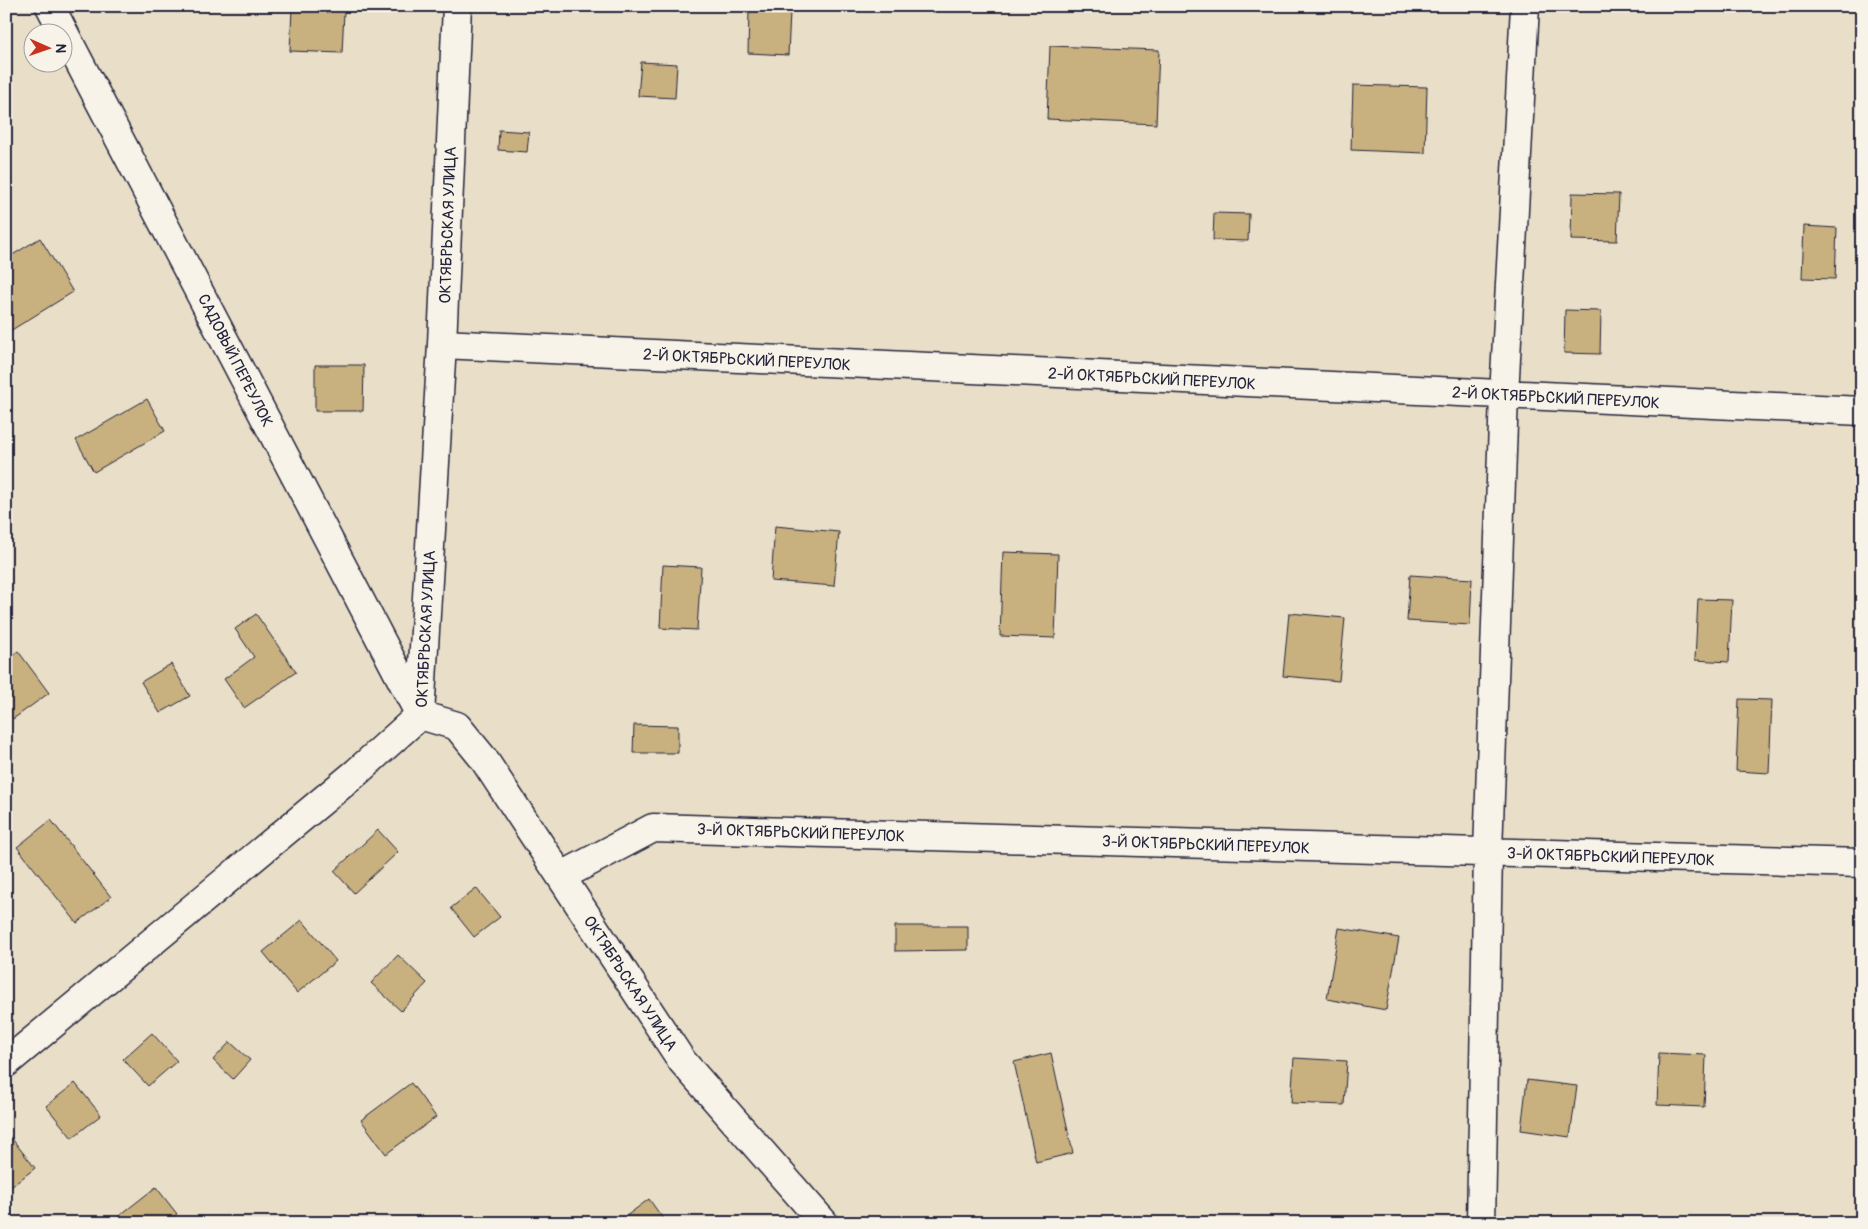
<svg xmlns="http://www.w3.org/2000/svg" width="1868" height="1229" font-family="Pangolin,sans-serif">
	<rect width="100%" height="100%" fill="#e9dfc8"/>
	<filter id="ink" filterUnits="userSpaceOnUse"><feTurbulence type="fractalNoise" baseFrequency=".02" numOctaves="2"/><feDisplacementMap in="SourceGraphic" scale="10" xChannelSelector="R" yChannelSelector="G"/><feConvolveMatrix kernelMatrix="1 2 1 2 8 2 1 2 1" color-interpolation-filters="sRGB"/></filter>
	<g filter="url(#ink)">
		<path fill="#c8b07f" stroke="#22223b" d="M 292,9 L 344,11 L 342,53 L 290,51 Z
			M 749,10 L 790,12 L 788,55 L 748,53 Z
			M 1050,46 L 1159,50 L 1156,124 L 1047,119 Z
			M 641,62 L 677,64 L 675,98 L 638,96 Z
			M 1353,85 L 1427,87 L 1425,153 L 1351,150 Z
			M 499,130 L 529,132 L 527,152 L 498,150 Z
			M 1572,193 L 1619,194 L 1617,241 L 1571,240 Z
			M 1214,213 L 1249,214 L 1248,241 L 1213,240 Z
			M 1804,226 L 1837,228 L 1835,279 L 1802,278 Z
			M 40,238 L 73,292 L 10,331 L 6,324 L 6,259 Z
			M 1565,310 L 1601,311 L 1600,354 L 1564,353 Z
			M 315,365 L 364,365 L 363,411 L 315,411 Z
			M 147,399 L 165,431 L 94,472 L 76,440 Z
			M 775,526 L 839,532 L 834,586 L 771,581 Z
			M 1003,552 L 1058,554 L 1055,638 L 1000,636 Z
			M 663,565 L 701,567 L 697,630 L 660,628 Z
			M 1410,575 L 1472,579 L 1470,625 L 1407,621 Z
			M 1698,599 L 1732,600 L 1729,662 L 1695,660 Z
			M 1289,613 L 1345,618 L 1339,681 L 1283,676 Z
			M 256,614 L 296,672 L 244,708 L 224,679 L 254,657 L 235,629 Z
			M 18,651 L 49,693 L 13,719 L 6,710 L 6,660 Z
			M 171,664 L 190,696 L 160,713 L 141,682 Z
			M 1739,699 L 1772,700 L 1769,773 L 1736,771 Z
			M 634,725 L 678,726 L 678,753 L 633,753 Z
			M 51,820 L 111,897 L 77,923 L 17,847 Z
			M 378,830 L 398,852 L 354,893 L 334,871 Z
			M 476,888 L 500,917 L 474,937 L 451,908 Z
			M 302,920 L 336,961 L 297,993 L 263,952 Z
			M 895,926 L 968,926 L 968,950 L 895,951 Z
			M 1339,928 L 1399,938 L 1386,1010 L 1327,999 Z
			M 398,955 L 427,983 L 401,1011 L 371,983 Z
			M 152,1033 L 177,1061 L 148,1086 L 123,1059 Z
			M 230,1042 L 250,1060 L 233,1079 L 213,1060 Z
			M 1051,1053 L 1073,1153 L 1036,1162 L 1014,1062 Z
			M 1659,1053 L 1706,1055 L 1704,1107 L 1657,1105 Z
			M 1294,1058 L 1347,1061 L 1344,1105 L 1291,1103 Z
			M 1527,1080 L 1577,1086 L 1570,1137 L 1521,1130 Z
			M 75,1083 L 101,1115 L 72,1138 L 46,1106 Z
			M 411,1083 L 436,1117 L 386,1154 L 361,1120 Z
			M 9,1135 L 35,1168 L 6,1191 L 6,1137 Z
			M 156,1187 L 177,1214 L 166,1223 L 110,1223 Z
			M 649,1199 L 666,1223 L 617,1223 Z"/>
		<g fill="none" stroke-linecap="round" stroke-linejoin="round">
			<defs>
				<path id="minor" d="M 50,6 L 420,715
					M 442,344 L 1862,411
					M 420,715 L 442,344 L 457,6
					M 420,715 L 457,726 L 483,758 L 682,1061 L 824,1223
					M 562,876 L 653,828 L 1862,863
					M 6,1063 L 357,772 L 420,715
					M 1481,1223 L 1488,852 L 1504,395 L 1525,6"/>
			</defs>
			<use href="#minor" stroke="#22223b" stroke-width="31"/>
			<use href="#minor" stroke="#f7f3e8" stroke-width="28"/>
		</g>
	</g>
	<g text-anchor="middle" stroke-width="4.5" stroke-linejoin="round" paint-order="stroke">
		<g font-size="16" fill="#22223b" stroke="#f7f3e8">
			<text transform="translate(447 225) rotate(-88)" y="6">ОКТЯБРЬСКАЯ УЛИЦА</text>
			<text transform="translate(747 359) rotate(3)" y="6">2-Й ОКТЯБРЬСКИЙ ПЕРЕУЛОК</text>
			<text transform="translate(236 360) rotate(63)" y="6">САДОВЫЙ ПЕРЕУЛОК</text>
			<text transform="translate(1152 378) rotate(3)" y="6">2-Й ОКТЯБРЬСКИЙ ПЕРЕУЛОК</text>
			<text transform="translate(1556 397) rotate(3)" y="6">2-Й ОКТЯБРЬСКИЙ ПЕРЕУЛОК</text>
			<text transform="translate(425 629) rotate(-87)" y="6">ОКТЯБРЬСКАЯ УЛИЦА</text>
			<text transform="translate(801 832) rotate(2)" y="6">3-Й ОКТЯБРЬСКИЙ ПЕРЕУЛОК</text>
			<text transform="translate(1206 844) rotate(2)" y="6">3-Й ОКТЯБРЬСКИЙ ПЕРЕУЛОК</text>
			<text transform="translate(1611 856) rotate(2)" y="6">3-Й ОКТЯБРЬСКИЙ ПЕРЕУЛОК</text>
			<text transform="translate(631 983) rotate(57)" y="6">ОКТЯБРЬСКАЯ УЛИЦА</text>
		</g>
	</g>
	<rect width="1868" height="1229" fill="none" stroke="#f7f3e8" stroke-width="25"/>
	<rect x="12" y="12" width="1843" height="1204" fill="none" stroke="#22223b" stroke-width="2" filter="url(#ink)"/>
	<g transform="translate(48 48) rotate(92)"><circle r="24" fill="#f7f3e8" stroke="#a29fa3"/>
	<path d="M0-4L9 19L0 12L-9 19Z" fill="#c8321e"/>
	<text y="-8" font-size="14" font-weight="bold" text-anchor="middle" fill="#22223b">N</text>
	</g>
</svg>
